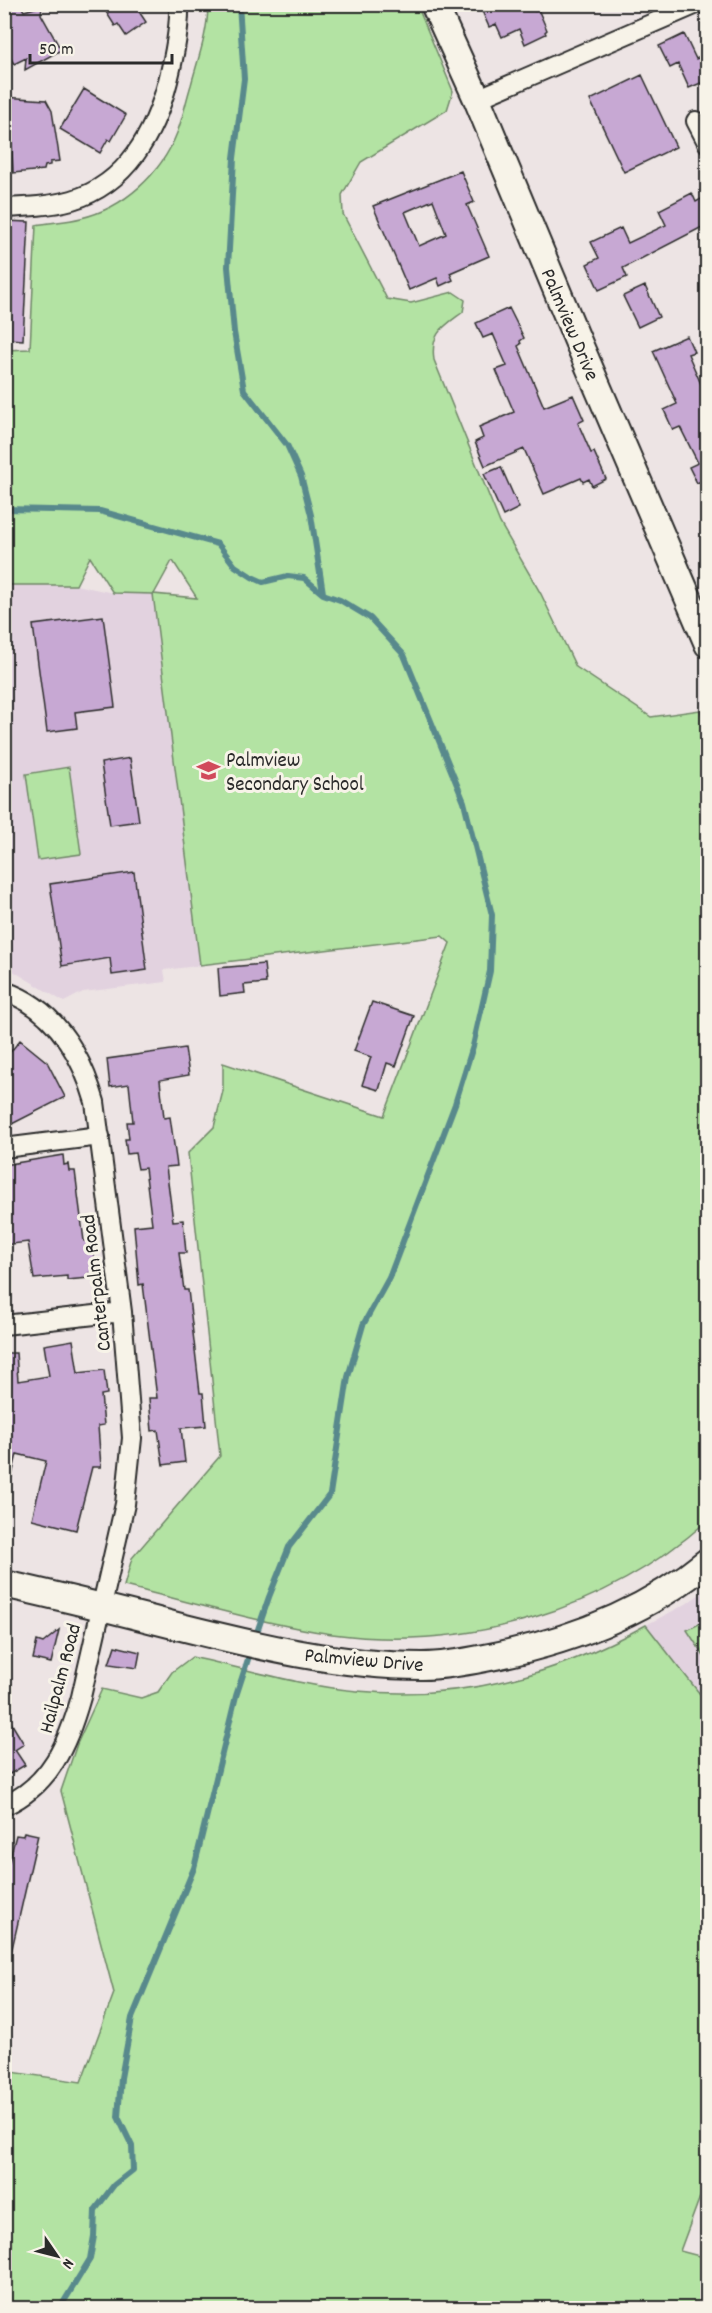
<svg xmlns="http://www.w3.org/2000/svg" width="712" height="2313" font-family="Dekko,sans-serif">
	<rect width="100%" height="100%" fill="#ede4e4"/>
	<filter id="ink" filterUnits="userSpaceOnUse"><feTurbulence type="fractalNoise" baseFrequency=".0167" numOctaves="2"/><feDisplacementMap in="SourceGraphic" scale="12" xChannelSelector="R" yChannelSelector="G"/><feConvolveMatrix kernelMatrix="1 2 1 2 8 2 1 2 1" color-interpolation-filters="sRGB"/></filter>
	<g filter="url(#ink)">
		<path fill="#e2d2df" d="M 4,585 L 76,585 L 113,593 L 153,594 L 442,936 L 164,970 L 166,982 L 83,992 L 64,1002 L 5,966 Z
			M 707,1589 L 707,1703 L 646,1625 L 686,1604 Z"/>
		<path fill="#b3e3a3" stroke="#6f8767" stroke-width="1.5" fill-rule="evenodd" d="M 208,5 L 417,5 L 453,91 L 447,110 L 361,162 L 342,195 L 343,214 L 387,299 L 411,303 L 453,292 L 465,300 L 463,312 C 443,327 430,333 434,360 L 500,523 L 541,594 L 576,667 L 651,717 L 700,710 L 707,728 L 707,1521 C 606,1611 466,1652 332,1634 C 264,1624 191,1602 124,1586 L 132,1558 L 220,1456 L 188,1153 L 214,1127 L 223,1091 L 223,1063 L 384,1116 L 450,943 L 442,936 L 200,965 L 153,594 L 113,593 L 90,557 L 76,585 L 5,585 L 5,350 L 30,349 L 36,225 C 51,222 66,222 81,218 C 124,208 161,174 177,133 C 183,117 186,101 191,85 C 198,59 208,32 208,5 ZM 172,561 L 173,561 L 197,598 L 154,594 Z
			M 69,767 L 81,854 L 38,860 L 26,774 Z
			M 707,1620 L 707,1661 L 687,1630 Z
			M 646,1625 L 707,1703 L 707,2178 L 680,2251 L 707,2258 L 707,2308 L 5,2308 L 5,2071 L 81,2082 L 114,1993 L 61,1791 L 77,1744 L 102,1689 L 141,1698 L 158,1692 L 172,1672 L 192,1657 C 246,1669 302,1686 357,1691 C 462,1701 556,1675 646,1625 Z"/>
		<g fill="none" stroke-linecap="round" stroke-linejoin="round">
			<path stroke="#59898c" stroke-width="6" d="M 239,4 L 244,79 L 234,158 L 228,267 L 234,332 L 244,390 L 287,445 L 301,476 L 311,515 L 323,593
				M 4,509 L 100,511 L 218,544 L 235,566 L 252,577 L 263,582 L 288,576 L 304,578 L 323,594 L 340,600 L 370,618 L 404,655 L 464,802 L 492,915 L 490,971 L 473,1046 L 455,1104 L 389,1278 L 363,1325 L 348,1377 L 330,1494 L 289,1547 L 269,1597 L 255,1638
				M 60,2308 L 90,2259 L 94,2236 L 95,2210 L 114,2185 L 133,2170 L 132,2146 L 118,2117 L 121,2078 L 132,2018 L 194,1868 L 236,1696 L 251,1650"/>
		</g>
		<path fill="#c7a8d3" stroke="#2b2b2b" stroke-width="1.5" fill-rule="evenodd" d="M 4,4 L 20,4 L 24,11 L 42,6 L 41,14 L 61,50 L 25,70 L 26,58 L 14,64 L 4,47 Z
			M 101,4 L 134,4 L 146,22 L 126,36 L 118,24 L 115,26 Z
			M 479,4 L 525,4 L 528,10 L 534,7 L 535,11 L 538,9 L 547,30 L 545,32 L 546,34 L 525,44 L 519,29 L 502,37 L 496,24 L 489,27 Z
			M 684,34 L 696,59 L 708,53 L 708,80 L 689,88 L 678,64 L 670,68 L 659,46 Z
			M 642,75 L 676,147 L 624,172 L 590,100 Z
			M 84,89 L 126,115 L 111,141 L 108,139 L 100,153 L 60,129 Z
			M 4,97 L 46,100 L 52,111 L 60,161 L 50,162 L 50,165 L 45,166 L 44,170 L 13,173 L 11,131 L 4,131 Z
			M 461,171 L 474,202 L 467,205 L 489,256 L 450,273 L 453,280 L 440,286 L 437,278 L 409,290 L 373,206 ZM 433,200 L 446,234 L 419,246 L 405,212 Z
			M 692,193 L 696,202 L 703,198 L 708,207 L 708,224 L 623,268 L 627,277 L 599,290 L 587,264 L 599,258 L 591,242 L 621,228 L 628,243 L 666,225 L 659,210 Z
			M 4,221 L 29,222 L 23,340 L 8,339 L 9,315 L 7,315 L 10,277 L 4,277 Z
			M 645,286 L 659,317 L 638,327 L 623,296 Z
			M 509,308 L 524,338 L 520,341 L 521,344 L 518,346 L 544,407 L 573,395 L 584,420 L 578,423 L 591,453 L 594,452 L 606,479 L 592,486 L 589,479 L 583,482 L 581,478 L 544,494 L 524,449 L 485,466 L 475,442 L 483,438 L 479,427 L 514,412 L 496,370 L 507,366 L 493,334 L 483,338 L 476,323 Z
			M 687,336 L 694,352 L 688,354 L 701,384 L 708,381 L 708,482 L 706,479 L 697,483 L 689,467 L 698,463 L 680,427 L 673,430 L 664,410 L 677,404 L 653,351 Z
			M 501,467 L 519,508 L 503,516 L 484,474 Z
			M 103,616 L 115,707 L 75,712 L 77,728 L 47,732 L 33,625 Z
			M 130,758 L 139,821 L 110,825 L 101,763 Z
			M 134,872 L 147,970 L 112,975 L 110,958 L 62,966 L 50,884 Z
			M 264,964 L 266,983 L 244,985 L 245,993 L 220,996 L 218,968 Z
			M 372,1002 L 414,1016 L 396,1066 L 387,1063 L 379,1090 L 362,1085 L 371,1057 L 354,1051 Z
			M 20,1040 L 47,1062 L 65,1097 L 4,1128 L 4,1060 Z
			M 185,1048 L 189,1075 L 160,1080 L 164,1118 L 170,1117 L 177,1166 L 166,1167 L 173,1221 L 183,1220 L 186,1253 L 179,1253 L 184,1290 L 188,1290 L 200,1393 L 203,1393 L 206,1426 L 181,1428 L 185,1462 L 163,1465 L 158,1430 L 152,1431 L 149,1398 L 157,1398 L 143,1284 L 139,1285 L 134,1226 L 152,1224 L 145,1168 L 138,1169 L 135,1153 L 127,1154 L 125,1139 L 129,1139 L 127,1122 L 133,1122 L 129,1084 L 110,1087 L 107,1059 Z
			M 63,1155 L 64,1165 L 68,1164 L 69,1171 L 75,1171 L 84,1241 L 92,1240 L 96,1275 L 89,1273 L 89,1278 L 67,1280 L 67,1276 L 34,1279 L 28,1242 L 4,1245 L 4,1165 Z
			M 73,1340 L 78,1373 L 104,1370 L 107,1394 L 101,1395 L 104,1425 L 98,1426 L 101,1467 L 92,1467 L 76,1530 L 32,1519 L 46,1461 L 17,1454 L 10,1484 L 4,1484 L 4,1353 L 16,1353 L 18,1381 L 49,1376 L 44,1345 Z
			M 59,1630 L 51,1663 L 33,1659 L 37,1641 L 43,1643 Z
			M 115,1646 L 140,1652 L 137,1668 L 109,1664 Z
			M 4,1711 L 24,1744 L 15,1750 L 25,1765 L 10,1774 L 4,1765 Z
			M 24,1832 L 38,1835 L 11,1953 L 4,1953 L 4,1881 L 16,1835 L 23,1836 Z"/>
		<g fill="none" stroke-linecap="round" stroke-linejoin="round">
			<defs>
				<path id="street" d="M 477,99 L 697,4
					M 696,121 L 708,144
					M 4,208 C 27,207 50,206 72,200 C 127,184 155,132 168,81 C 174,57 180,29 179,4
					M 4,991 C 55,1008 81,1054 95,1102 L 122,1312 L 132,1438 L 125,1504 L 81,1697 C 68,1743 51,1785 4,1806
					M 4,1148 L 100,1136
					M 4,1325 L 122,1312"/>
				<path id="secondary" d="M 434,4 L 477,99 L 580,346 L 708,644
					M 4,1584 C 62,1597 119,1611 177,1626 C 257,1646 339,1666 422,1666 C 443,1666 465,1662 485,1658 C 565,1643 644,1614 708,1561"/>
			</defs>
			<use href="#street" stroke="#2b2b2b" stroke-width="22"/>
			<use href="#secondary" stroke="#2b2b2b" stroke-width="30"/>
			<use href="#street" stroke="#f7f3e8" stroke-width="18"/>
			<use href="#secondary" stroke="#f7f3e8" stroke-width="26"/>
		</g>
	</g>
	<defs>
		<symbol id="school-bare" viewBox="-9 -9 18 18"><path d="M0-5L7-2L0 1L-7-2ZM-4 1L0 2.5L4 1V4Q0 6-4 4Z" fill="#d1495b" stroke="#f7f3e8" stroke-width="2.5" paint-order="stroke"/></symbol>
	</defs>
	<g fill-rule="evenodd">
		<use href="#school-bare" x="192" y="754" width="33" height="33"/>
	</g>
	<g text-anchor="middle" stroke-width="6" stroke-linejoin="round" paint-order="stroke">
		<g font-size="21" fill="#2b2b2b" stroke="#f7f3e8">
			<text transform="translate(571 324) rotate(67)" y="7">Palmview Drive</text>
			<text transform="translate(95 1283) rotate(-97)" y="7">Canterpalm Road</text>
			<text transform="translate(364 1659) rotate(5)" y="7">Palmview Drive</text>
			<text transform="translate(59 1678) rotate(-75)" y="7">Hailpalm Road</text>
		</g>
		<g font-size="21" fill="#2b2b2b" stroke="#f7f3e8" text-anchor="start">
			<text x="226" y="766">Palmview<tspan x="226" dy="24">Secondary School</tspan></text>
		</g>
	</g>
	<rect width="712" height="2313" fill="none" stroke="#f7f3e8" stroke-width="24"/>
	<rect x="12" y="12" width="688" height="2289" fill="none" stroke="#2b2b2b" stroke-width="2" filter="url(#ink)"/>
	<g transform="translate(57 2256) rotate(125)" stroke="#f7f3e8" stroke-width="4.5" paint-order="stroke">
	<path d="M0-4.5L10 22L0 15L-10 22Z" fill="#2b2b2b"/>
	<text y="-9" font-size="16" font-weight="bold" text-anchor="middle" fill="#2b2b2b">N</text>
	</g>
	<path d="M30 54v9h142v-9" fill="none" stroke="#2b2b2b" stroke-width="3"/>
	<text x="39" y="54" font-size="18" fill="#2b2b2b" stroke="#f7f3e8" stroke-width="4.5" paint-order="stroke">50 m</text>
</svg>
